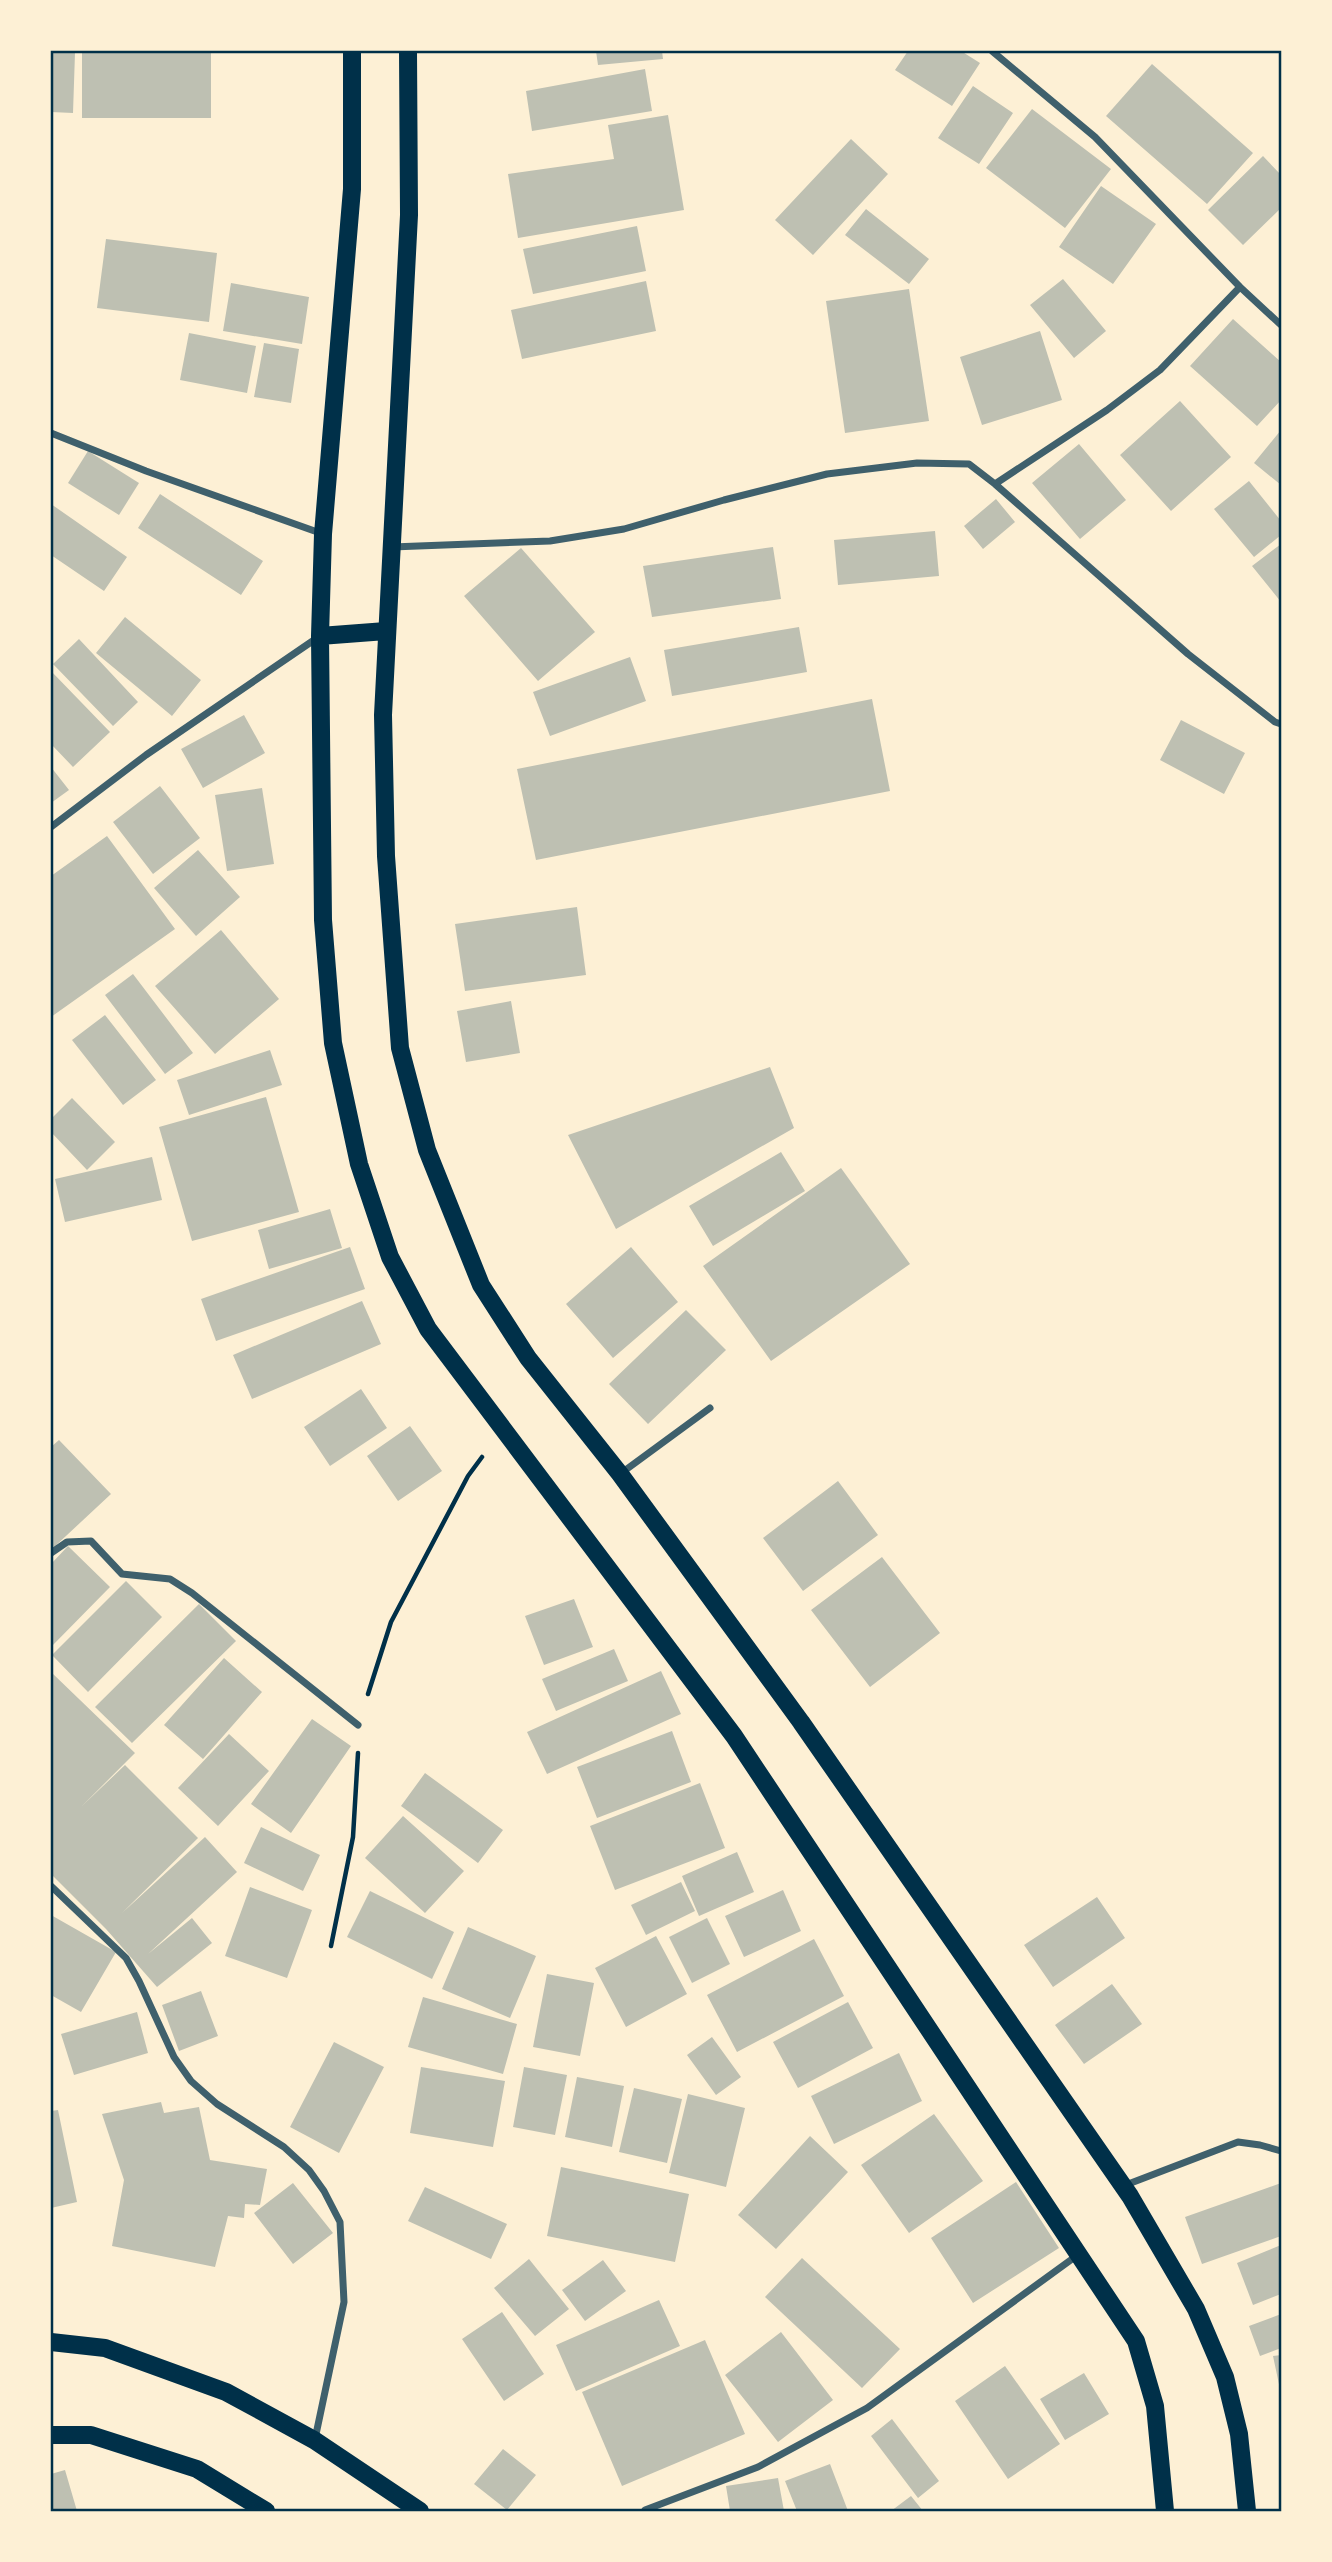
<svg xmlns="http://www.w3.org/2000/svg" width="1332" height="2562" font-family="'Times New Roman',serif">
	<rect width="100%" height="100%" fill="#fdf0d5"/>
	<path fill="#bec0b2" d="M 82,51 L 211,51 L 211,118 L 82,118 Z
		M 596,51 L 662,51 L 663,59 L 598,65 Z
		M 908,51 L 961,51 L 980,63 L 952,106 L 895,70 Z
		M 51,53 L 75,53 L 73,113 L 51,112 Z
		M 1152,64 L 1253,153 L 1207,204 L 1106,116 Z
		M 645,69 L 652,111 L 532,131 L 526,91 Z
		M 973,86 L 1013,113 L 979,164 L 938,138 Z
		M 1032,109 L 1111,169 L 1065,228 L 986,168 Z
		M 668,115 L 684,210 L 518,238 L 508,174 L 614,159 L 608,125 Z
		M 851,139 L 888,174 L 813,255 L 775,220 Z
		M 1263,156 L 1281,175 L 1281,208 L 1243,245 L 1208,210 Z
		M 1101,186 L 1156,224 L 1113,284 L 1059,247 Z
		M 866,209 L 929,259 L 909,284 L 845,235 Z
		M 637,226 L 646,271 L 533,294 L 523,249 Z
		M 106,239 L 217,253 L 209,322 L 97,308 Z
		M 1063,279 L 1106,331 L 1074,358 L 1030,305 Z
		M 646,281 L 656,331 L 522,359 L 511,310 Z
		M 231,283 L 309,297 L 302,344 L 223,331 Z
		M 909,289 L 929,421 L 845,433 L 826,301 Z
		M 1233,319 L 1281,362 L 1281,400 L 1257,426 L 1190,366 Z
		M 1040,331 L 1062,400 L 982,425 L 960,357 Z
		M 189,333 L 256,346 L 247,393 L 180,380 Z
		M 264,343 L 299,349 L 291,403 L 254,397 Z
		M 1180,401 L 1231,457 L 1171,511 L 1120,455 Z
		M 1281,430 L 1281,485 L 1254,463 Z
		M 1079,444 L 1126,500 L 1080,539 L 1032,483 Z
		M 88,451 L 139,483 L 119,515 L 68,483 Z
		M 1249,481 L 1281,521 L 1281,535 L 1254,557 L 1214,509 Z
		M 160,494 L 263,561 L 241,595 L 138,528 Z
		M 996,499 L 1015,522 L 983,549 L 964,526 Z
		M 51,504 L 127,557 L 104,591 L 51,555 Z
		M 935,531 L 939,576 L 838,585 L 834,540 Z
		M 1281,544 L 1281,602 L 1252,566 Z
		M 773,547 L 781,599 L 652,617 L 643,566 Z
		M 521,548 L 595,632 L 538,681 L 464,596 Z
		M 125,617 L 201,680 L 172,716 L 96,653 Z
		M 799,627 L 807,672 L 672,696 L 664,650 Z
		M 79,639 L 138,702 L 113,726 L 53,664 Z
		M 630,657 L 646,701 L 550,736 L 533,692 Z
		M 51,671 L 110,732 L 73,767 L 51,744 Z
		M 872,699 L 890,791 L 536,860 L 517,769 Z
		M 244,715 L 265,753 L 203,788 L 181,749 Z
		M 1181,720 L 1245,753 L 1224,794 L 1160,760 Z
		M 51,767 L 69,790 L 51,803 Z
		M 160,786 L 200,838 L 153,874 L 113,822 Z
		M 262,788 L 274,864 L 227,871 L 215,795 Z
		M 107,836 L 175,929 L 51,1017 L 51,876 Z
		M 198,850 L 240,897 L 196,936 L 154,888 Z
		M 577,907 L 586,975 L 465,991 L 455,924 Z
		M 221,930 L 279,999 L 215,1054 L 155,986 Z
		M 133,974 L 193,1053 L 165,1074 L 105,995 Z
		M 511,1001 L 520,1053 L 466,1062 L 457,1011 Z
		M 105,1015 L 156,1080 L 123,1105 L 72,1040 Z
		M 270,1050 L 282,1085 L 189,1115 L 177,1080 Z
		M 770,1067 L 794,1128 L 616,1229 L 568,1135 Z
		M 266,1097 L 299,1212 L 192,1241 L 159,1127 Z
		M 72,1098 L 115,1142 L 87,1170 L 51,1132 L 51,1119 Z
		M 781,1152 L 805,1191 L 713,1246 L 689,1206 Z
		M 152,1157 L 162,1200 L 65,1222 L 55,1179 Z
		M 841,1168 L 910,1264 L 771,1361 L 703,1266 Z
		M 330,1209 L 342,1248 L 269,1269 L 258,1230 Z
		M 350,1247 L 365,1289 L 216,1341 L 201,1299 Z
		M 631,1247 L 678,1302 L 613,1358 L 566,1304 Z
		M 362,1301 L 381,1344 L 252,1399 L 233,1355 Z
		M 686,1310 L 726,1350 L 648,1424 L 609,1384 Z
		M 361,1389 L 387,1428 L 330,1466 L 304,1427 Z
		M 410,1426 L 442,1471 L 398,1501 L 367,1456 Z
		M 59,1440 L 111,1494 L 52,1549 L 51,1447 Z
		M 838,1481 L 878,1535 L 803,1591 L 763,1538 Z
		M 68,1546 L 110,1587 L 51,1647 L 51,1564 Z
		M 882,1557 L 940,1633 L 870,1687 L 811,1610 Z
		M 126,1581 L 162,1617 L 88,1692 L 52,1655 Z
		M 574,1599 L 593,1647 L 544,1665 L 525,1616 Z
		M 199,1604 L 236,1641 L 132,1743 L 95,1707 Z
		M 614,1649 L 628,1681 L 556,1711 L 542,1679 Z
		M 224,1658 L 262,1692 L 203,1759 L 164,1725 Z
		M 661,1671 L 681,1714 L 547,1774 L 527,1732 Z
		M 51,1672 L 135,1753 L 81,1807 L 125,1765 L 198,1838 L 122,1913 L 205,1837 L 237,1872 L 148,1954 L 192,1918 L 212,1943 L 157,1987 L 106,1929 L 51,1874 Z
		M 312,1719 L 351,1746 L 291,1833 L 251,1804 Z
		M 672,1731 L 691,1782 L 597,1818 L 577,1767 Z
		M 229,1734 L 269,1771 L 218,1826 L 178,1788 Z
		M 425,1773 L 503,1830 L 478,1863 L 401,1806 Z
		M 700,1783 L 725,1848 L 615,1890 L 590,1826 Z
		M 403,1816 L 464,1871 L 425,1913 L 365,1858 Z
		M 261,1827 L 320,1855 L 303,1891 L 244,1863 Z
		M 737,1852 L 754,1892 L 699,1916 L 682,1876 Z
		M 681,1882 L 695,1911 L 646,1935 L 631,1905 Z
		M 250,1887 L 312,1910 L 287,1978 L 225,1956 Z
		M 783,1890 L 801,1931 L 744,1957 L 725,1916 Z
		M 370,1891 L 454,1932 L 432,1979 L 347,1937 Z
		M 1097,1897 L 1125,1938 L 1053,1987 L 1024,1945 Z
		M 51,1915 L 116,1952 L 81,2012 L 51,1995 Z
		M 707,1918 L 730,1964 L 692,1983 L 669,1937 Z
		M 468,1927 L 536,1956 L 510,2018 L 442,1989 Z
		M 656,1936 L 687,1994 L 626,2027 L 595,1968 Z
		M 814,1939 L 844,1996 L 737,2052 L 707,1995 Z
		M 547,1974 L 594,1983 L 580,2056 L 533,2047 Z
		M 1112,1984 L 1142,2024 L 1084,2064 L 1055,2025 Z
		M 201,1991 L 218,2036 L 179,2051 L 162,2005 Z
		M 423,1997 L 517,2024 L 503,2074 L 408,2047 Z
		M 848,2002 L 873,2048 L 798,2088 L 773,2042 Z
		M 137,2012 L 148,2053 L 74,2075 L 61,2034 Z
		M 712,2037 L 741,2077 L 716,2095 L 687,2055 Z
		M 334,2042 L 384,2067 L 339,2153 L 290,2127 Z
		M 899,2053 L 922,2101 L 834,2144 L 811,2096 Z
		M 421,2067 L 505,2081 L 493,2147 L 410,2133 Z
		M 524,2067 L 567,2075 L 555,2135 L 513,2127 Z
		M 577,2077 L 624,2086 L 612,2147 L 565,2137 Z
		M 634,2088 L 682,2099 L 667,2163 L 619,2152 Z
		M 688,2094 L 745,2108 L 726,2187 L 669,2173 Z
		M 161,2102 L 164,2113 L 199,2107 L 210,2160 L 267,2169 L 260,2205 L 245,2204 L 244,2218 L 228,2216 L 215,2267 L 112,2246 L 124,2180 L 102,2114 Z
		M 58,2110 L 77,2202 L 51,2208 L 51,2111 Z
		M 934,2114 L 983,2181 L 909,2233 L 861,2165 Z
		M 810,2136 L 848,2172 L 776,2249 L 738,2215 Z
		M 561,2167 L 689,2194 L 675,2262 L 547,2236 Z
		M 1016,2182 L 1059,2248 L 973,2303 L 931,2238 Z
		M 293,2183 L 333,2233 L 293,2264 L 254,2213 Z
		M 1281,2183 L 1281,2236 L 1202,2264 L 1185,2217 Z
		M 425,2187 L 507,2224 L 491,2259 L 408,2221 Z
		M 1281,2245 L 1281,2294 L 1253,2305 L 1237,2263 Z
		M 802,2258 L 900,2349 L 862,2388 L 765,2297 Z
		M 529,2259 L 569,2309 L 535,2336 L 494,2288 Z
		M 603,2260 L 626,2291 L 585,2321 L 562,2290 Z
		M 659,2300 L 680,2346 L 576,2391 L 556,2345 Z
		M 502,2312 L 544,2374 L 504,2401 L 462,2339 Z
		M 1281,2314 L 1281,2348 L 1260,2356 L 1249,2326 Z
		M 781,2332 L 833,2400 L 778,2442 L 725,2375 Z
		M 705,2340 L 745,2434 L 622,2486 L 582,2392 Z
		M 1281,2355 L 1281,2389 L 1280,2389 L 1273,2356 Z
		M 1005,2366 L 1060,2444 L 1008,2479 L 955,2401 Z
		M 1084,2373 L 1109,2414 L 1065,2440 L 1040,2399 Z
		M 892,2419 L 939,2481 L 918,2498 L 871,2436 Z
		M 503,2449 L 536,2475 L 507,2510 L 474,2484 Z
		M 830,2464 L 848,2511 L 797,2511 L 785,2481 Z
		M 65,2470 L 77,2511 L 51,2511 L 51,2474 Z
		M 778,2478 L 784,2511 L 730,2511 L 726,2486 Z
		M 911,2496 L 923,2511 L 891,2511 Z"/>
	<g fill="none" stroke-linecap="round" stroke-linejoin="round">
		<path stroke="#003049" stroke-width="4.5" d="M 368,1694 L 391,1622 L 468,1476 L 482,1457
			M 331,1946 L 353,1837 L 358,1753"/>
		<path stroke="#3f606c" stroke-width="7" d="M 992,51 L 1095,137 L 1240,287 L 1281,325
			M 51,433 L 146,471 L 323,534
			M 995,484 L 1107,410 L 1160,370 L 1240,287
			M 392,547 L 550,541 L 624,529 L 724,500 L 827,474 L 917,463 L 969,464 L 995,484 L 1188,654 L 1275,722 L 1281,724
			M 51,827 L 146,755 L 317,638
			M 620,1474 L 710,1408
			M 51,1553 L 67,1542 L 91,1541 L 122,1574 L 170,1579 L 192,1593 L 358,1725
			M 51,1886 L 126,1958 L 139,1981 L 174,2057 L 191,2081 L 217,2104 L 284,2147 L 309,2170 L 324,2191 L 340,2222 L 344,2302 L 315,2439
			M 1123,2186 L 1238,2142 L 1260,2145 L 1281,2151
			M 645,2510 L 758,2467 L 867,2408 L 1079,2254"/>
		<path stroke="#003049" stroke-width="18" d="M 352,51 L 352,189 L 323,534 L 320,636 L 323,920 L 333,1043 L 359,1164 L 390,1257 L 428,1329 L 734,1736 L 1136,2341 L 1155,2406 L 1165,2511
			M 408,51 L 409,215 L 383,715 L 386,856 L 400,1048 L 427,1150 L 481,1285 L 528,1358 L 620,1474 L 801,1722 L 1130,2196 L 1196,2309 L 1225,2377 L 1239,2434 L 1247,2511
			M 320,636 L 386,631
			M 51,2342 L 105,2348 L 226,2392 L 314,2440 L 420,2511
			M 51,2435 L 91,2435 L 197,2469 L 266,2511"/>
	</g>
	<rect width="1332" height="2562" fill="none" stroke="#fdf0d5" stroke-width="105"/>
	<rect x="52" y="52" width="1228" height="2458" fill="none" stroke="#003049" stroke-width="2.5"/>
</svg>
